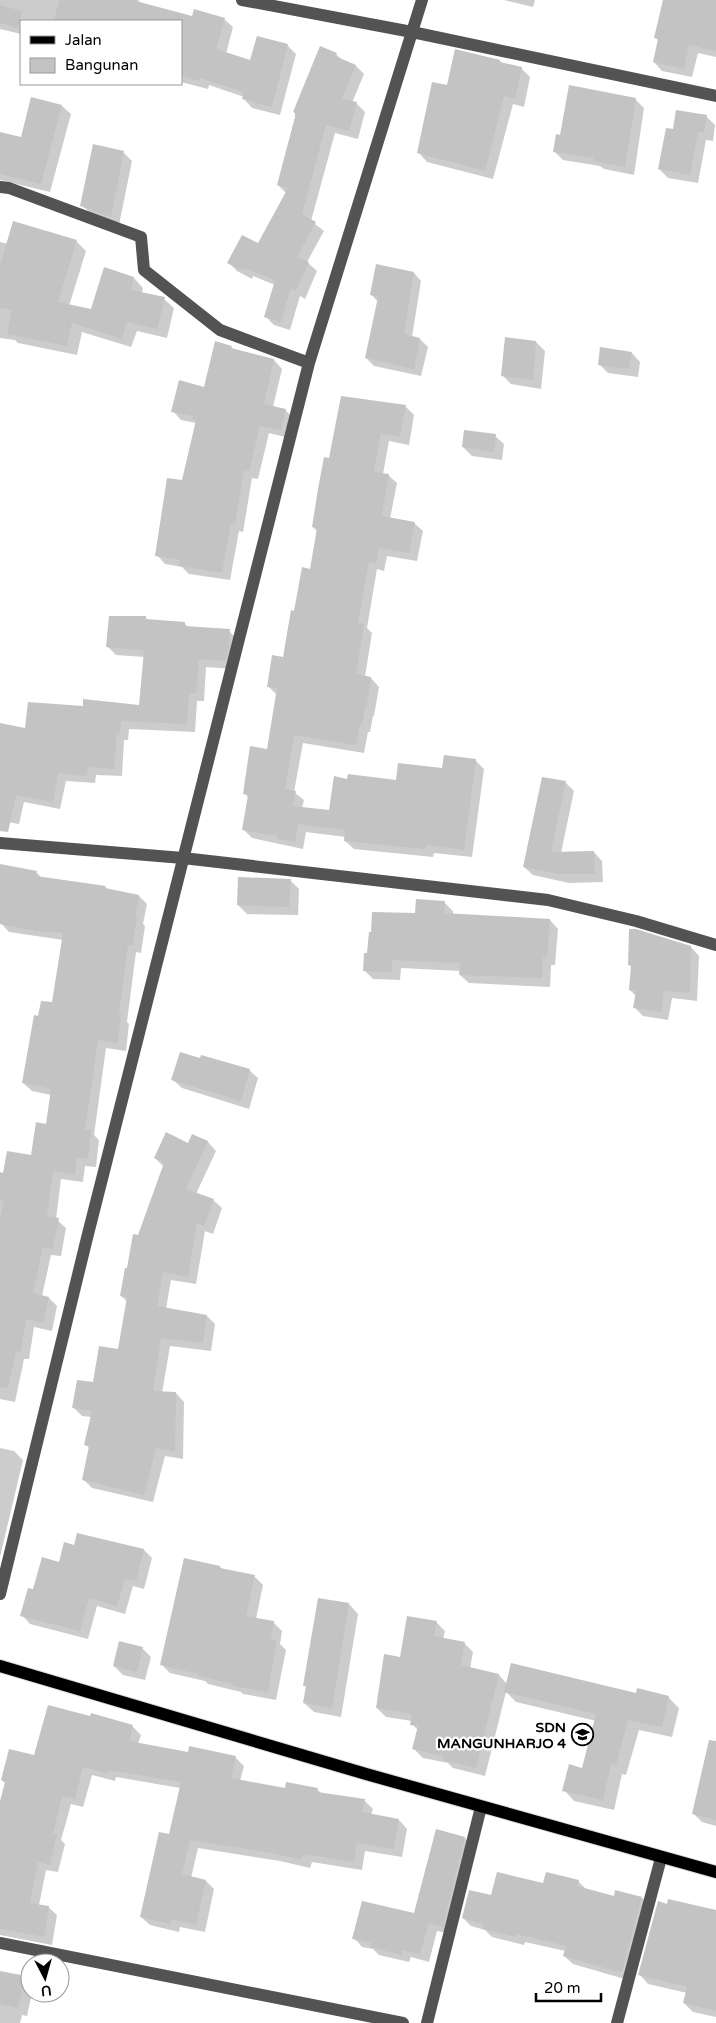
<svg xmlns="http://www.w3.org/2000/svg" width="716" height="2023" font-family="'Varela Round',sans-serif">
	<rect width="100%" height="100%" fill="#fff"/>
	<path fill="#0003" d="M 0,0 L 138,0 L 141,3 L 193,17 L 224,19 L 233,27 L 226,54 L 251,62 L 287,45 L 296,54 L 280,115 L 252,108 L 244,99 L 244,97 L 209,85 L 208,89 L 181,82 L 181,21 L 21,21 L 21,34 L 0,29 Z
		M 504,0 L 535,0 L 533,7 Z
		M 663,0 L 716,1 L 716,57 L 698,53 L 692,77 L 662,71 L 654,62 L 659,41 L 656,38 Z
		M 336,54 L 343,61 L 356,66 L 364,74 L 352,103 L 356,103 L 365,112 L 358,139 L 335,133 L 311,221 L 324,231 L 307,262 L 317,271 L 305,299 L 300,296 L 290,330 L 274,325 L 265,316 L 275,285 L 253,276 L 252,279 L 237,271 L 229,263 L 258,245 L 286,193 L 278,185 L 296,118 Z
		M 500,61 L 504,65 L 522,69 L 530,77 L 524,107 L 513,104 L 493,179 L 427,162 L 419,153 L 448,87 Z
		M 635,99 L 644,108 L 634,175 L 604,169 L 600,166 L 563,160 L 554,151 L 561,136 Z
		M 62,106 L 71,114 L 50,192 L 0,180 L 0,134 L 22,139 Z
		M 707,117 L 715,125 L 713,141 L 706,140 L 698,183 L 668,178 L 659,169 L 674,130 Z
		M 123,152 L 132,161 L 119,225 L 91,214 L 82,205 Z
		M 76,241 L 86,251 L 69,306 L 92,310 L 134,278 L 143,288 L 142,293 L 164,299 L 174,308 L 167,338 L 137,331 L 131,347 L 82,332 L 77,355 L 18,343 L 15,340 L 0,338 L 0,242 L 8,244 Z
		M 414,273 L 421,281 L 412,337 L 420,339 L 428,347 L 421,376 L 374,366 L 366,358 L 378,302 L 371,294 Z
		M 506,338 L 536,342 L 545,351 L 541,389 L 511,384 L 502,375 Z
		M 231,347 L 235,350 L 274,360 L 282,369 L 273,407 L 285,410 L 294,418 L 289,438 L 269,433 L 258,479 L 252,478 L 243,532 L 239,531 L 230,580 L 189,574 L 182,567 L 165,564 L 157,555 L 183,482 L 196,423 L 181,420 L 173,411 L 205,388 Z
		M 632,353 L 640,362 L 638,377 L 608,373 L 599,364 Z
		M 406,407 L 414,415 L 409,445 L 389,441 L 383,474 L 388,475 L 397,483 L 390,519 L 414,523 L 423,531 L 417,561 L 387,556 L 384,571 L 377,569 L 367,628 L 372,633 L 365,677 L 371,678 L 379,687 L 374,716 L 373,716 L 370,732 L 368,732 L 364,753 L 303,743 L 294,792 L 304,800 L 302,808 L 330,811 L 348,780 L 397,781 L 475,760 L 484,769 L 472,857 L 434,853 L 433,857 L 354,849 L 345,841 L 346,837 L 306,832 L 303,849 L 252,838 L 243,829 L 249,798 L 244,793 L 268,750 L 277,695 L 268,686 L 284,658 L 295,612 L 311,570 L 317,531 L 313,527 L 330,460 Z
		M 495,436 L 504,444 L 502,460 L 472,456 L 463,447 Z
		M 145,618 L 148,620 L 184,623 L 188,627 L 229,631 L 237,639 L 233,669 L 206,667 L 204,701 L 197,701 L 195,732 L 129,729 L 128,740 L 124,740 L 122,776 L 96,775 L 95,783 L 66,781 L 60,809 L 24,802 L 19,824 L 0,821 L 0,725 L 26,730 L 84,708 L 141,706 L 145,657 L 116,655 L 108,647 Z
		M 565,782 L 574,791 L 561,853 L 594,852 L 602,861 L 603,882 L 569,883 L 533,875 L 524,867 Z
		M 0,867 L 37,873 L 43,879 L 105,887 L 109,890 L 139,896 L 147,904 L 143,924 L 145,926 L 141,953 L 136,952 L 127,1022 L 129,1024 L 126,1051 L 106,1048 L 94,1135 L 99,1140 L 96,1167 L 85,1166 L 83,1182 L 61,1179 L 56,1219 L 66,1228 L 61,1256 L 51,1255 L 42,1296 L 49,1298 L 57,1306 L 52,1331 L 34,1327 L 29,1359 L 24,1359 L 15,1402 L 0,1399 L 0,1173 L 4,1174 L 32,1156 L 47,1125 L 51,1095 L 32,1091 L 23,1083 L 39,1017 L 53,1004 L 63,940 L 9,932 L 1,923 Z
		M 290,880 L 299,889 L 298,915 L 247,914 L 238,905 Z
		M 444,902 L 453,911 L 453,914 L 550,920 L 558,929 L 555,965 L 551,965 L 550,987 L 469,983 L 460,975 L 461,971 L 401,968 L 400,980 L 373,979 L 364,970 L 416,915 Z
		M 691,947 L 699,956 L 697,1001 L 672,998 L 668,1020 L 643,1016 L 635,1008 L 636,996 L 630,990 L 632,968 L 630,965 Z
		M 249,1070 L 258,1078 L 249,1109 L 182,1088 L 173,1080 Z
		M 193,1136 L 208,1142 L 216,1151 L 196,1194 L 213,1200 L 222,1208 L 213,1234 L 205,1231 L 196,1284 L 171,1280 L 166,1309 L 207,1316 L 215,1324 L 211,1351 L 170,1346 L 162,1393 L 176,1393 L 184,1402 L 183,1459 L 165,1456 L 153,1502 L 92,1488 L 84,1480 L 90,1449 L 86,1445 L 91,1417 L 82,1416 L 73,1407 L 119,1350 L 128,1302 L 121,1296 L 139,1236 L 164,1167 L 155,1158 L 189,1144 Z
		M 0,1448 L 14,1451 L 23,1460 L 0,1557 Z
		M 78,1534 L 144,1550 L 152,1558 L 144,1589 L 133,1586 L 125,1614 L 97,1606 L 88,1639 L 30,1624 L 22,1615 L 34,1591 L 75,1546 Z
		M 220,1567 L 223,1570 L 254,1576 L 263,1585 L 256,1619 L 273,1622 L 282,1631 L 280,1644 L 286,1650 L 276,1700 L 243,1694 L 241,1692 L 208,1684 L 205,1681 L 170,1673 L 161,1664 Z
		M 349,1604 L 358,1614 L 341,1717 L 314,1712 L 304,1703 L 307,1688 L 304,1685 Z
		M 436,1622 L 445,1631 L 443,1639 L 465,1644 L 473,1652 L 470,1669 L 499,1675 L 507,1684 L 668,1697 L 679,1708 L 672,1737 L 639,1730 L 626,1775 L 622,1774 L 614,1810 L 574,1801 L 564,1790 L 583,1769 L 596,1721 L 516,1702 L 506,1692 L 485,1776 L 453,1768 L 448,1763 L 423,1758 L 414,1749 L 418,1730 L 412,1724 L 412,1721 L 386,1717 L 377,1708 L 402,1658 Z
		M 142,1648 L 151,1657 L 145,1680 L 123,1675 L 114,1666 Z
		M 92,1715 L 133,1727 L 141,1735 L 138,1744 L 189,1753 L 235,1757 L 244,1766 L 240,1781 L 286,1790 L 317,1789 L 322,1794 L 364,1800 L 373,1809 L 371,1815 L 399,1820 L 407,1829 L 402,1857 L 365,1851 L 362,1870 L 312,1862 L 310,1868 L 280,1861 L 198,1848 L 191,1878 L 206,1881 L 214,1889 L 205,1932 L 180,1927 L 179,1932 L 150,1925 L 141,1917 L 170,1836 L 180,1788 L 116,1777 L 115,1781 L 92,1775 L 83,1807 L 71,1804 L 61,1840 L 65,1844 L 58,1872 L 46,1870 L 39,1905 L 48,1907 L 57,1915 L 52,1945 L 0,1935 L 0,1806 L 6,1784 L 2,1780 L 91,1717 Z
		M 716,1769 L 716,1826 L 702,1822 L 693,1813 Z
		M 465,1838 L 473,1846 L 451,1934 L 437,1931 L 429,1962 L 411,1957 L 409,1962 L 379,1955 L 373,1949 L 362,1947 L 354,1938 L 415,1914 Z
		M 578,1881 L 587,1890 L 615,1897 L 642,1898 L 650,1906 L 628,1980 L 573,1964 L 564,1956 L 565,1951 L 525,1942 L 524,1945 L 492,1937 L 485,1930 L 471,1926 L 463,1918 L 492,1897 L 544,1885 Z
		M 668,1905 L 716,1910 L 716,2017 L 693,2012 L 684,2003 L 687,1993 L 648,1984 L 640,1975 Z
		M 0,1972 L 25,1977 L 30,1983 L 30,1993 L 32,1993 L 27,2016 L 22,2015 L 20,2023 L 0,2023 Z"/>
	<path fill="#c3c3c3" d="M 59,0 L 132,0 L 192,16 L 194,9 L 225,18 L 216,49 L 250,60 L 257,36 L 288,44 L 272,107 L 242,99 L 244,92 L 200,78 L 200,81 L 181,76 L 181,21 L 54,21 Z
		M 663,0 L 716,0 L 716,51 L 689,45 L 684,69 L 653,62 L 658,39 L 654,38 Z
		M 0,5 L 22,11 L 18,28 L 0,23 Z
		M 320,46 L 337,53 L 335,56 L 356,65 L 342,99 L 357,102 L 349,131 L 326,125 L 302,214 L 316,222 L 297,257 L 309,262 L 296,291 L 291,288 L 281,322 L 264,317 L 275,280 L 244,268 L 243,271 L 227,263 L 242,235 L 258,243 L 288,188 L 277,185 L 295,117 L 295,113 L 293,112 Z
		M 455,49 L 500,60 L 500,62 L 522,67 L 515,99 L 504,96 L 485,171 L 417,153 L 432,82 L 447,85 Z
		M 569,85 L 636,98 L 625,167 L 593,161 L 594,158 L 553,152 L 556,134 L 560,135 Z
		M 31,97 L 62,105 L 41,184 L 0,174 L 0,132 L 21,137 Z
		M 676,110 L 707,115 L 704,133 L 698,132 L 690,175 L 658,169 L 666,128 L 673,129 Z
		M 93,144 L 124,151 L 111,217 L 80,206 Z
		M 13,221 L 77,240 L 58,302 L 91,309 L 104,267 L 134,277 L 131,290 L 165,297 L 157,329 L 127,322 L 122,339 L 72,323 L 67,346 L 7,334 L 12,310 L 0,308 L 0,266 Z
		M 376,264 L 414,272 L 404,334 L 420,338 L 414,369 L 365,358 L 378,297 L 370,295 Z
		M 505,337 L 536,341 L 533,380 L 501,376 Z
		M 215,341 L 232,346 L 231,348 L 274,359 L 264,404 L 286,409 L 281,430 L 260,426 L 249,472 L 244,470 L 235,524 L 231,523 L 222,573 L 179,566 L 180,560 L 155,556 L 167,478 L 182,480 L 196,420 L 192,419 L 193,416 L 171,412 L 179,380 L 204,387 Z
		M 600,347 L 632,352 L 629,369 L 598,365 Z
		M 341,396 L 406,405 L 400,437 L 381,433 L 374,472 L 389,474 L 382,516 L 415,522 L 409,553 L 379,548 L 376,563 L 369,562 L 358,623 L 364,624 L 356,674 L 371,677 L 366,709 L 365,708 L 362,725 L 360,724 L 356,745 L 294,735 L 285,789 L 296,791 L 293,806 L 329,810 L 334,776 L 347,779 L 348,774 L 396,780 L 398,763 L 442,768 L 444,755 L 476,759 L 464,850 L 426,845 L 425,849 L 344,841 L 345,830 L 298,824 L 295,842 L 277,839 L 278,836 L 242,830 L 248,795 L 243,794 L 250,746 L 267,749 L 277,688 L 267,687 L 272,655 L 283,657 L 291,610 L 294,611 L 302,567 L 310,569 L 317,528 L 312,527 L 318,489 L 324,457 L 329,458 Z
		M 464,430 L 496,434 L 494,452 L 462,447 Z
		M 109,616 L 146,616 L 146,619 L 185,622 L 185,626 L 230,629 L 229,647 L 225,661 L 199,659 L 196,693 L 189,693 L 187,724 L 121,721 L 120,733 L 117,732 L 114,769 L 88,767 L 87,776 L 58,773 L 53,802 L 16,795 L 8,832 L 0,831 L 0,723 L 25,728 L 28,702 L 83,706 L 83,699 L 139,705 L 144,650 L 106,647 Z
		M 542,777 L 566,781 L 551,852 L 594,851 L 595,874 L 559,874 L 523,867 Z
		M 0,864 L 37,871 L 36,876 L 106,886 L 105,888 L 139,895 L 135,916 L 137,916 L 133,945 L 128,945 L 119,1014 L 121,1014 L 118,1043 L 98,1040 L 85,1130 L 91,1130 L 88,1159 L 77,1158 L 75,1175 L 53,1171 L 47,1216 L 59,1218 L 53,1249 L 43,1247 L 33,1293 L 49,1297 L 43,1323 L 26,1319 L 21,1352 L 16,1351 L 8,1388 L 0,1387 L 0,1219 L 4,1200 L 0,1200 L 0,1172 L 3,1173 L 7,1151 L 31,1155 L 36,1122 L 46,1124 L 51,1089 L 22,1083 L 34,1015 L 38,1016 L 41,1001 L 52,1002 L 63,933 L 36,931 L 0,924 Z
		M 238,877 L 291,879 L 289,907 L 237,905 Z
		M 416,899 L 445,901 L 444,913 L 550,919 L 547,957 L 543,957 L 542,978 L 459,975 L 460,963 L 392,960 L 392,972 L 363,971 L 364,953 L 367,953 L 369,932 L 371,932 L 372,912 L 415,913 Z
		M 629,929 L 636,929 L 691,946 L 690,993 L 664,991 L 661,1012 L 633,1008 L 636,991 L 629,990 L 631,966 L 628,965 Z
		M 180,1052 L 200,1058 L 201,1055 L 250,1069 L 241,1101 L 171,1080 Z
		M 166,1132 L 188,1143 L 192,1134 L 208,1141 L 186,1189 L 214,1199 L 204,1226 L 197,1223 L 188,1277 L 163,1272 L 157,1306 L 207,1315 L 203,1343 L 161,1338 L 153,1391 L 176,1392 L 175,1452 L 156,1448 L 144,1495 L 82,1480 L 89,1446 L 84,1445 L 92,1411 L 72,1408 L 77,1380 L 93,1382 L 99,1346 L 118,1349 L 127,1297 L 120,1296 L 125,1268 L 127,1268 L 133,1234 L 138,1235 L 164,1163 L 154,1158 Z
		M 77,1533 L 144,1549 L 136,1581 L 125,1579 L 117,1606 L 89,1598 L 80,1631 L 20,1616 L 28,1588 L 33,1589 L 42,1557 L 59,1562 L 64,1542 L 74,1545 Z
		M 184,1558 L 220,1566 L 220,1568 L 255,1575 L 246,1616 L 274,1621 L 271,1639 L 277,1640 L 268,1692 L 233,1686 L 233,1684 L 198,1676 L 198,1674 L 160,1665 Z
		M 318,1598 L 349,1603 L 332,1708 L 303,1703 L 306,1686 L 303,1686 Z
		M 407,1616 L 437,1621 L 434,1636 L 465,1642 L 461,1665 L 499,1674 L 476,1768 L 443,1760 L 444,1756 L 412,1749 L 418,1726 L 410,1725 L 412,1714 L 376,1708 L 384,1654 L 400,1657 Z
		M 119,1641 L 143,1647 L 137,1672 L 113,1666 Z
		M 511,1663 L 636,1693 L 637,1688 L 669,1696 L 662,1727 L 628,1720 L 616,1765 L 611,1764 L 603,1800 L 562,1791 L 569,1764 L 582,1768 L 596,1714 L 504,1692 Z
		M 48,1705 L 90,1716 L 91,1713 L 133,1725 L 129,1741 L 188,1752 L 189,1746 L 236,1756 L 231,1778 L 285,1788 L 286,1782 L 318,1788 L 317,1792 L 365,1799 L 362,1812 L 399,1819 L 394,1849 L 357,1843 L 354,1862 L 303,1854 L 302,1860 L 271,1853 L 190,1840 L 182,1874 L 206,1880 L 196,1925 L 172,1919 L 170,1924 L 140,1917 L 159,1832 L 169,1834 L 181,1782 L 108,1770 L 107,1773 L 83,1767 L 75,1799 L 62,1796 L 53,1833 L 57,1834 L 50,1865 L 38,1862 L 30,1903 L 49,1906 L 44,1937 L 0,1929 L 0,1801 L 5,1782 L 1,1780 L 9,1749 L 34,1755 Z
		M 709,1740 L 716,1741 L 716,1820 L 692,1814 Z
		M 436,1829 L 465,1837 L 443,1927 L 429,1923 L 420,1954 L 402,1950 L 401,1955 L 370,1947 L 371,1943 L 352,1939 L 362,1901 L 414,1913 Z
		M 497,1872 L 543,1883 L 546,1872 L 579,1880 L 577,1886 L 614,1896 L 615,1890 L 642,1897 L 622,1971 L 619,1972 L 563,1956 L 566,1946 L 517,1934 L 516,1937 L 482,1929 L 484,1924 L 462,1918 L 469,1890 L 491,1895 Z
		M 668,1899 L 716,1910 L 716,2011 L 683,2003 L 687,1987 L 638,1975 L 658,1901 L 667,1904 Z
		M 0,1971 L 26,1976 L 18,2008 L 0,2004 Z"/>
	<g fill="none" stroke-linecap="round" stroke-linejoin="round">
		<defs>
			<path id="major" d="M 0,1666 L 366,1774 L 716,1872"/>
		</defs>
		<use href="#major" stroke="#dbdbdb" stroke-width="14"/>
		<path stroke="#535353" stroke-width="12" d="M 242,0 L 412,32 L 716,96
			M 0,187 L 9,188 L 141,237 L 144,270 L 220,330 L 309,363
			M 0,843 L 183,858 L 548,900 L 636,921 L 716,945
			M 0,1594 L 87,1238 L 309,363 L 422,0
			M 0,1943 L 403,2023
			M 427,2023 L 481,1807
			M 617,2023 L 661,1858"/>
		<use href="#major" stroke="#000" stroke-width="12"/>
	</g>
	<defs>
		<symbol id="school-ring" viewBox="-11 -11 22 22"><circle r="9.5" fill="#fff" stroke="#000" stroke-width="1.5"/><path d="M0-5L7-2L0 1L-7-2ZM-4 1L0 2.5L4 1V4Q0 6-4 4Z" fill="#000"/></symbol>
	</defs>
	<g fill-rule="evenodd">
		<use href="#school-ring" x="570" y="1722" width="25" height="25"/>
	</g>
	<g text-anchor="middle" stroke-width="4.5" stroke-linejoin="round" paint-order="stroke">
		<g font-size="14" font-weight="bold" fill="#000" stroke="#fff" text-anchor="end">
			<text x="566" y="1732">SDN<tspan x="566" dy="16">MANGUNHARJO 4</tspan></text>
		</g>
	</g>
	<rect x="20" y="20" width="162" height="65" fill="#ffffff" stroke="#999999"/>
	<rect x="30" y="36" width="25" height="8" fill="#000000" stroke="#999999"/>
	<text x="65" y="45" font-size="15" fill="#000000">Jalan</text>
	<rect x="30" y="58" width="25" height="15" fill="#c3c3c3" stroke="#999999"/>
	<text x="65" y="70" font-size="15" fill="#000000">Bangunan</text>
	<g transform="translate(45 1978) rotate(174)"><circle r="24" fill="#ffffff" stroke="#999999"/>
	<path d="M0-4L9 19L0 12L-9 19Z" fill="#000000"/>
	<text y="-8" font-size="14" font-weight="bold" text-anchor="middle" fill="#000000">U</text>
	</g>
	<path d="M536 1993v8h65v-8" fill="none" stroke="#000000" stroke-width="2.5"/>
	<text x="544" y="1993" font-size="15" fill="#000000" stroke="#ffffff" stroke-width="4" paint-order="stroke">20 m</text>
</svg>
